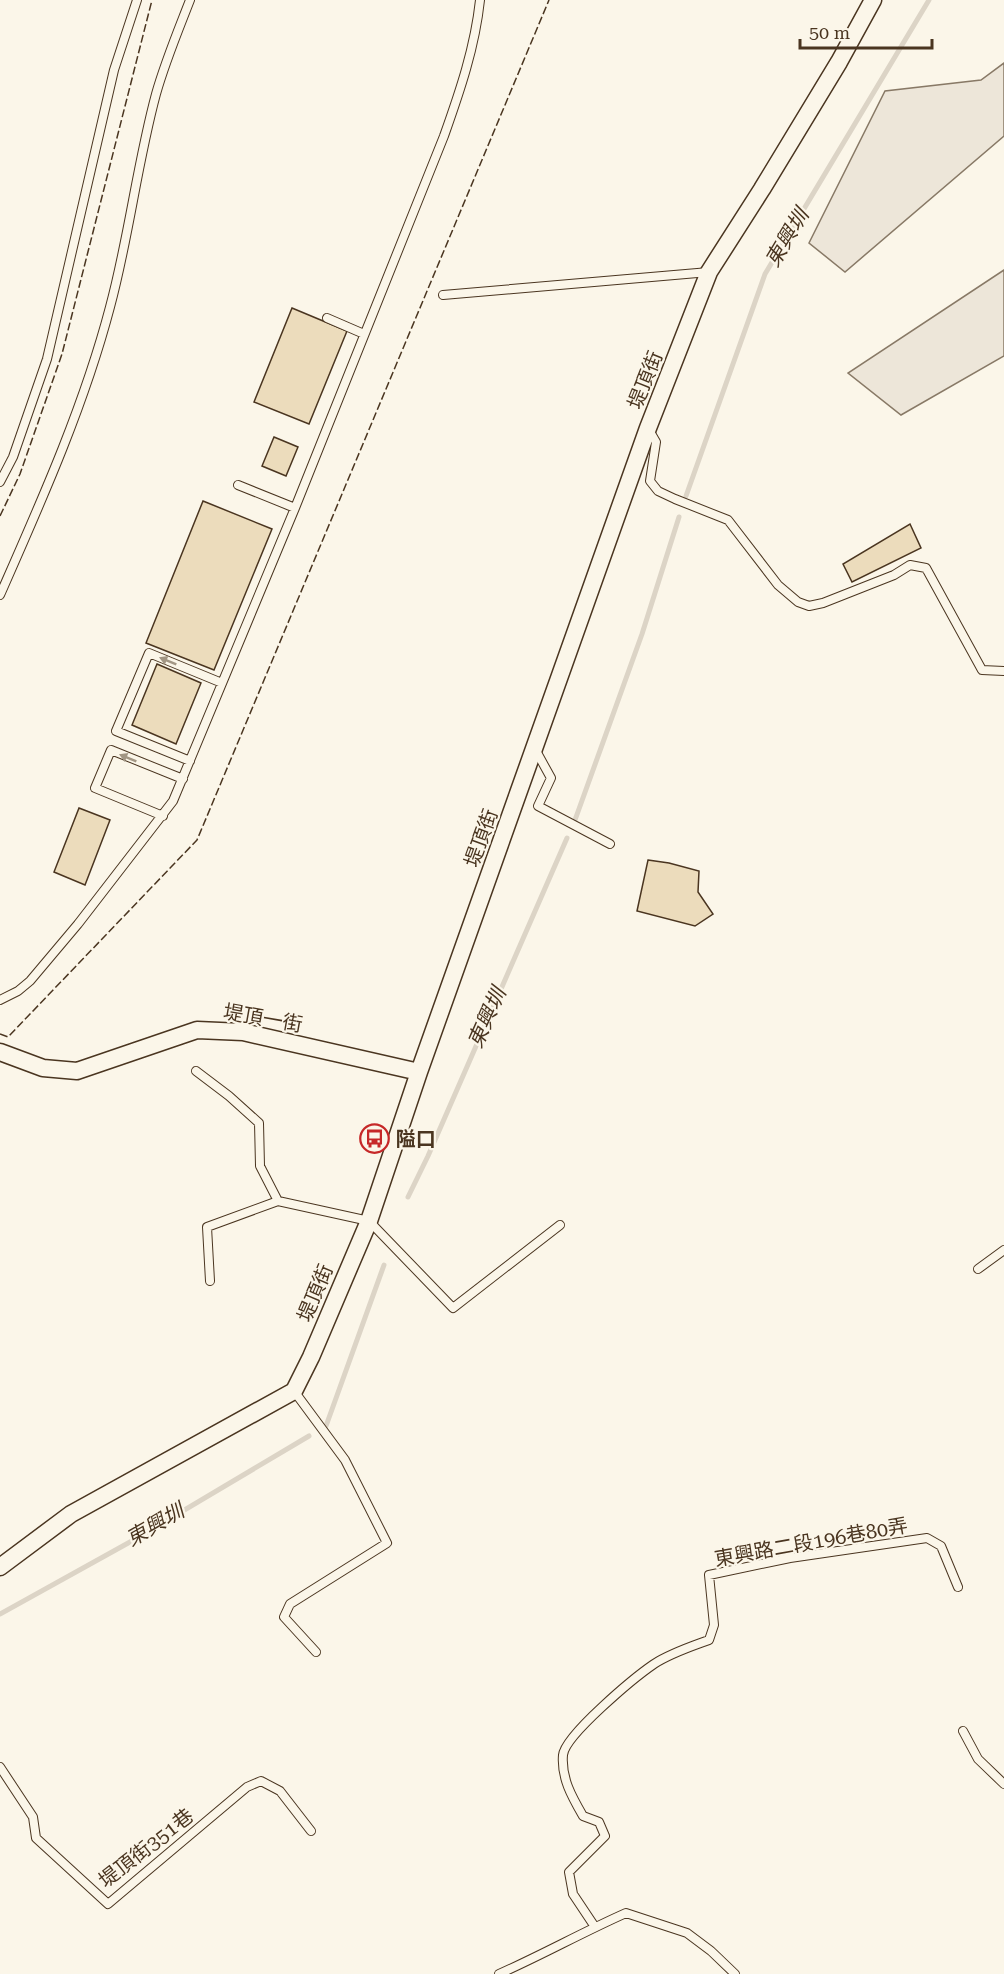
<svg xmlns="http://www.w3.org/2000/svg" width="1004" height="1974" font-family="'Roboto Serif','Noto Sans TC',serif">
	<rect width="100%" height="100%" fill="#fbf6e9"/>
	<path fill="#ede6d9" stroke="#887966" stroke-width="1.5" d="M 1004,63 L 1004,136 L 845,272 L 809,243 L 885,91 L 981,80 Z
		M 1004,270 L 1004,356 L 901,415 L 848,373 Z"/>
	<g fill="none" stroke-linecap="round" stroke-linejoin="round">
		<path stroke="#dcd4c6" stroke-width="5" d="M 686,496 L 765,274 L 929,0
			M 575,820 L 642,634 L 679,517
			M 408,1197 L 428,1156 L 567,838
			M 326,1426 L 384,1265
			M 0,1614 L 139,1537 L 309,1436"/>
	</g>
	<path fill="#ecdcbc" stroke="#4a3520" stroke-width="1.5" d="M 292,308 L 347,331 L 309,424 L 254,402 Z
		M 274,437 L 298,447 L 286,476 L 262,466 Z
		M 203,501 L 272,529 L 214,670 L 146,643 Z
		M 910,524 L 921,548 L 852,582 L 843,564 Z
		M 157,664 L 201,683 L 176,744 L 132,725 Z
		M 79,808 L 110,820 L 85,885 L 54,872 Z
		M 648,860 L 669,863 L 699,871 L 698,892 L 713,914 L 695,926 L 637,911 Z"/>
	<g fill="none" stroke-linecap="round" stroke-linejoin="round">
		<defs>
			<path id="lane" d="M 443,295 L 709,272
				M 327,318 L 364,334
				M 649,430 L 656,442 L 650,481 L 658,491 L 675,499 L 728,520 L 778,585 L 798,602 L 809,606 L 823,603 L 894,575 L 910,565 L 926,568 L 982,670 L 1004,671
				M 0,482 L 13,457 L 47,359 L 114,70 L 137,0
				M 238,485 L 295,508
				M 0,595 C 41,502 84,406 110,307 C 129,237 137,164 156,94 C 165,62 178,31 190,0
				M 535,749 L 551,778 L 538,806 L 610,844
				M 190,761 L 116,731 L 149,653 L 222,683
				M 163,816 L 95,788 L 111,750 L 183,779
				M 0,1000 L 18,991 L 30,981 L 78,924 L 173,801 L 295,508 L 444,136 C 460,91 475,47 480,0
				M 196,1071 L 229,1096 L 259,1123 L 260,1166 L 278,1201 L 369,1221 L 453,1308 L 560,1225
				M 978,1269 L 1004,1250
				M 210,1281 L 207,1227 L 278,1201
				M 294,1391 L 345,1460 L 387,1543 L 290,1604 L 284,1617 L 316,1652
				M 963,1731 L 978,1759 L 1004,1784
				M 0,1767 L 33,1817 L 36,1838 L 108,1904 L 247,1787 L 261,1781 L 280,1791 L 311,1831
				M 595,1927 L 573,1894 L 569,1872 L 605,1836 L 599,1822 L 583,1816 C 572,1797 561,1778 563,1755 C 565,1735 635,1677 654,1664 C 671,1653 690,1647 709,1640 L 714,1625 L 709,1575 L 790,1558 L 927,1538 L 941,1546 L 958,1587
				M 499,1974 C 542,1955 583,1932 626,1913 L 687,1933 L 711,1951 L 735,1974"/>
			<path id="street" d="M 0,1052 L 43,1068 L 77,1071 L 197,1030 L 243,1032 L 419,1072
				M 0,1567 L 71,1514 L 294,1391 L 311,1357 L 369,1221 L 419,1072 L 648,428 L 709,272 L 762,189 L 839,62 L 873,0"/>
		</defs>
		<use href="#lane" stroke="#4a3520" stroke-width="10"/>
		<use href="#street" stroke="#4a3520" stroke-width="19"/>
		<use href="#lane" stroke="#fbf6e9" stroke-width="8"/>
		<use href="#street" stroke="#fbf6e9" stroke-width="16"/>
		<path stroke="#4a3520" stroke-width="1.5" stroke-dasharray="8 3" stroke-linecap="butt" d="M 0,516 L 20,474 L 62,354 L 152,0
			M 0,1034 L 8,1037 L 197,840 L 549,0"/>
	</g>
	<defs><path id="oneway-solid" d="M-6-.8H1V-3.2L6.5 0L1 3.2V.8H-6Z" transform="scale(1.5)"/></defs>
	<g fill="#a29684">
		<use href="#oneway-solid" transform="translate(168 661) rotate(-158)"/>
		<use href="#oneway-solid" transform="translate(128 758) rotate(-158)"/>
	</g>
	<defs>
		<symbol id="bus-ring" viewBox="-11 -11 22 22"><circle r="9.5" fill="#fbf6e9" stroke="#c62828" stroke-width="1.5"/><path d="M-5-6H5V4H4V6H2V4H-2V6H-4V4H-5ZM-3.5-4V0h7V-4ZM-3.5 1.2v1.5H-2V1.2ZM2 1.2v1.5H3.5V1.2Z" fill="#c62828"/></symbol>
	</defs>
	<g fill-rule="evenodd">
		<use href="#bus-ring" x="358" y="1122" width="33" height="33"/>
	</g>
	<g text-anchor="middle" stroke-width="4.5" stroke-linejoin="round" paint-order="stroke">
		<g font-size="20" fill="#4a3520" stroke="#fbf6e9">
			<text transform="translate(645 380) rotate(-68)" y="7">堤頂街</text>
			<text transform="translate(481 838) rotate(-70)" y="7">堤頂街</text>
			<text transform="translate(263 1018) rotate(10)" y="7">堤頂一街</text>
			<text transform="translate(315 1293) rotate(-67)" y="7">堤頂街</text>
			<text transform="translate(811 1542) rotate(-10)" y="7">東興路二段196巷80弄</text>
			<text transform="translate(146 1848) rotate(-38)" y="7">堤頂街351巷</text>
		</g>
		<g font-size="20" font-weight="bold" fill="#4a3520" stroke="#fbf6e9" text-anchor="start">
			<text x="396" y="1146">隘口</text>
		</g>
		<g font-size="21" font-style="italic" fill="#4a3520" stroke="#fbf6e9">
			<text transform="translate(787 238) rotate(-59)" y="7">東興圳</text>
			<text transform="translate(487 1018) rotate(-66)" y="7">東興圳</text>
			<text transform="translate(155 1525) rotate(-30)" y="7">東興圳</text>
		</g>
	</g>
	<path d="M800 39v9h132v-9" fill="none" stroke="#4a3520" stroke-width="3"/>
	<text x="809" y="39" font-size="18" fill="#4a3520" stroke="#fbf6e9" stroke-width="4.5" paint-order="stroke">50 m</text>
</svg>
